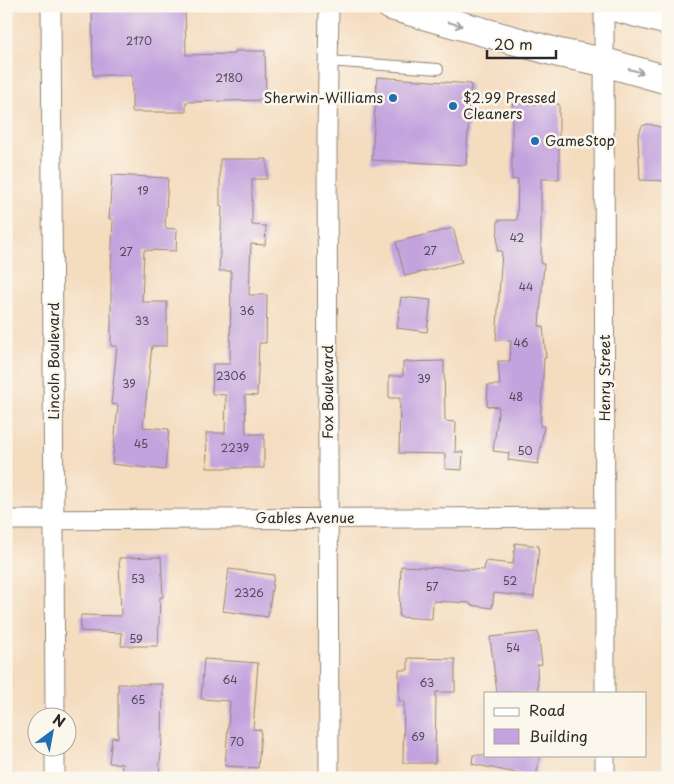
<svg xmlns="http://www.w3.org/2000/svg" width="674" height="784" font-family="'Playpen Sans',sans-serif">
	<rect width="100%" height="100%" fill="#fbf7ec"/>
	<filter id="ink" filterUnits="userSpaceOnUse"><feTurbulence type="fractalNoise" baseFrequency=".02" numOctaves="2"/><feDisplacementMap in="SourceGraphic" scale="10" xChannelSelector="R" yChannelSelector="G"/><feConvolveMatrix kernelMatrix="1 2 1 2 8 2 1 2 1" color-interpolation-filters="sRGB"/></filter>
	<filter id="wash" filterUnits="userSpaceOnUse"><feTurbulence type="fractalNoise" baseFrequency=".0096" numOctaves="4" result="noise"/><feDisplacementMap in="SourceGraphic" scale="20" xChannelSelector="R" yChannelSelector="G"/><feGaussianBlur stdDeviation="1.12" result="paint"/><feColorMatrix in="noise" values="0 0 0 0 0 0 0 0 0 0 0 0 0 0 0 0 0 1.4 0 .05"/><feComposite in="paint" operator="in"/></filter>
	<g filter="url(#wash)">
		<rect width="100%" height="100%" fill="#f4dcbf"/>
		<g id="blocks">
			<path fill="#c2a3de" d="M 92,6 L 185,7 L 186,55 L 235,54 L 235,51 L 265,51 L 266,100 L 186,102 L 186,112 L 132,112 L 132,75 L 93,75 Z
				M 377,77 L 471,84 L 466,165 L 372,160 Z
				M 512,104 L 559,104 L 559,179 L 541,179 L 541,264 L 544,264 L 539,326 L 543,326 L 546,358 L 544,358 L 540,426 L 544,426 L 538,464 L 508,460 L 509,453 L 493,451 L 499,407 L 487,406 L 488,385 L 500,385 L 498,361 L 510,361 L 511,341 L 496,340 L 502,251 L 497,251 L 498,220 L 517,220 L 518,179 L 512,180 Z
				M 648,124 L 668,129 L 668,181 L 640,180 L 638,136 L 642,126 Z
				M 220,159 L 267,159 L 267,179 L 252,179 L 252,225 L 266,226 L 265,245 L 251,244 L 249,295 L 267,295 L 266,343 L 259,343 L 257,396 L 245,395 L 246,434 L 264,434 L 264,468 L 207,468 L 206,433 L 225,433 L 226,395 L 212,394 L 213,364 L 230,364 L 231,271 L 219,271 L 222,206 L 220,206 Z
				M 112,175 L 168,178 L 165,228 L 177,229 L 176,251 L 144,250 L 142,302 L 167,302 L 167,346 L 152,346 L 143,427 L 169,429 L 165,470 L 112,464 L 118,405 L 111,404 L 117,346 L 111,346 L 111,272 L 113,219 L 109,219 Z
				M 453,228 L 462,262 L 405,276 L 396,242 Z
				M 401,297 L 431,300 L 427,332 L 397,328 Z
				M 444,361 L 445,421 L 456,422 L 455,452 L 463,452 L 462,470 L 445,469 L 445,454 L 399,453 L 400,398 L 389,398 L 389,376 L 403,376 L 403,362 Z
				M 515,543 L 539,546 L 534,597 L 494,593 L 492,608 L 470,605 L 470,603 L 433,601 L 432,619 L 399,617 L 401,566 L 484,570 L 485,561 L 513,564 Z
				M 161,557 L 163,597 L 160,597 L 158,646 L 121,646 L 122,633 L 80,631 L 81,615 L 121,616 L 119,558 Z
				M 229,569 L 274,575 L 268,617 L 223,611 Z
				M 538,632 L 542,664 L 537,665 L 538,693 L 497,693 L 490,637 Z
				M 408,658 L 455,659 L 455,692 L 436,692 L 435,763 L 403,763 L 404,701 L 399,701 L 399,670 L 408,670 Z
				M 204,659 L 258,663 L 253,729 L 261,730 L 258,768 L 225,766 L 230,701 L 201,699 Z
				M 118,684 L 163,684 L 162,741 L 159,774 L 140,773 L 140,778 L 121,778 L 122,764 L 109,763 L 112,737 L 118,738 Z
				M 473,755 L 540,755 L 536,777 L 472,764 Z"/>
		</g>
	</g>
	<g filter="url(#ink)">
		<use href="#blocks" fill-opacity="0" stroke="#908475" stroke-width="1"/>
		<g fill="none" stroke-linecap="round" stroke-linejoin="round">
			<defs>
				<path id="lane" d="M 328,61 L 438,69"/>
				<path id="street" d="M 51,6 L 55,716
					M 604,6 L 605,693
					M 6,520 L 605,517
					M 55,746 L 55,778
					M 605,755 L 605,778
					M 329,778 L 327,136 L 329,6"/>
				<path id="highway" d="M 391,6 L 559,53 L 604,62 L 668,80
					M 610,6 L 668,21"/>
			</defs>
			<use href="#lane" stroke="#908475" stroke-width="12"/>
			<use href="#street" stroke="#908475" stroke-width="21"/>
			<use href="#highway" stroke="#908475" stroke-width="30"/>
			<use href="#lane" stroke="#fff" stroke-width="10"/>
			<use href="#street" stroke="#fff" stroke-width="19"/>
			<use href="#highway" stroke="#fff" stroke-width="28"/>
		</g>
		<defs><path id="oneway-shaft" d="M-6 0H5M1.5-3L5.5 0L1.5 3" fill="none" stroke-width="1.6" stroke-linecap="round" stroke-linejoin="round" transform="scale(1.25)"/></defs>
		<g stroke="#a0a0a0">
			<use href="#oneway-shaft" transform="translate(455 24) rotate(15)"/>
			<use href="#oneway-shaft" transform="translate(636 71) rotate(15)"/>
		</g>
	</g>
	<g fill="#1f6fb2" stroke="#fbf7ec" stroke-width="2">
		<circle cx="393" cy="98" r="5"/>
		<circle cx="453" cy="106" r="5"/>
		<circle cx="535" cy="141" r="5"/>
	</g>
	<g text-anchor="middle" stroke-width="5" stroke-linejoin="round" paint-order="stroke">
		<g font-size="11" fill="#514958">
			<text x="139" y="45">2170</text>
			<text x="229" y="82">2180</text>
			<text x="143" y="195">19</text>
			<text x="517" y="242">42</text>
			<text x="430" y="255">27</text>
			<text x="126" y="256">27</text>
			<text x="526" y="291">44</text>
			<text x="247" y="315">36</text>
			<text x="142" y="325">33</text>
			<text x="521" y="347">46</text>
			<text x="231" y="380">2306</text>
			<text x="424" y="383">39</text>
			<text x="129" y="388">39</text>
			<text x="516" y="401">48</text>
			<text x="141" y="448">45</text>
			<text x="235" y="452">2239</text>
			<text x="525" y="455">50</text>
			<text x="138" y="583">53</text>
			<text x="510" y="585">52</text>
			<text x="432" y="591">57</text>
			<text x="249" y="597">2326</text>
			<text x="136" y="643">59</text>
			<text x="513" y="652">54</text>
			<text x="230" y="684">64</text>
			<text x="427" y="687">63</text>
			<text x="138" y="704">65</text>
			<text x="418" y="741">69</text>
			<text x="237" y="746">70</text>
		</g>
		<g font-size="14" fill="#2b2b2b" stroke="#fbf7ec" text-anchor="start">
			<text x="383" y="103" text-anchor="end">Sherwin-Williams</text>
			<text x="463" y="103">$2.99 Pressed<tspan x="463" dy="16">Cleaners</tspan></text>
			<text x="545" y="146">GameStop</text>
		</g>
		<g font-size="14" fill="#2b2b2b" stroke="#fbf7ec">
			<text transform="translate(54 361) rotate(-90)" y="5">Lincoln Boulevard</text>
			<text transform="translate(605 378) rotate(-90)" y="5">Henry Street</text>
			<text transform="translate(328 392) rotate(-90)" y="5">Fox Boulevard</text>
			<text x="305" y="523">Gables Avenue</text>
		</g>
	</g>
	<rect width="674" height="784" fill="none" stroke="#fbf7ec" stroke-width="25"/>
	<rect x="484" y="692" width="162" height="65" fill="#fbf7ec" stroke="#a8a59f"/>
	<rect x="494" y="708" width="25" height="8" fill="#ffffff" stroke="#a8a59f"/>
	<text x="529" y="716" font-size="15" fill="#2b2b2b">Road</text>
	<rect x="494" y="729" width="25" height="15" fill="#c2a3de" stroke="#a8a59f"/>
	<text x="529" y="742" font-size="15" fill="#2b2b2b">Building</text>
	<g transform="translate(52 732) rotate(32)"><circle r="24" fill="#fbf7ec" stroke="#a8a59f"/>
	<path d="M0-4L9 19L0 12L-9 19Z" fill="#1f6fb2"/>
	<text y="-8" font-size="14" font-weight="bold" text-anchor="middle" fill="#2b2b2b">N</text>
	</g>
	<path d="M487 50v8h69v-8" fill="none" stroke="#2b2b2b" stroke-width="2.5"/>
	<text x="494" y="50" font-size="15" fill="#2b2b2b" stroke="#fbf7ec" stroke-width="4" paint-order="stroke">20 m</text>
</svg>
